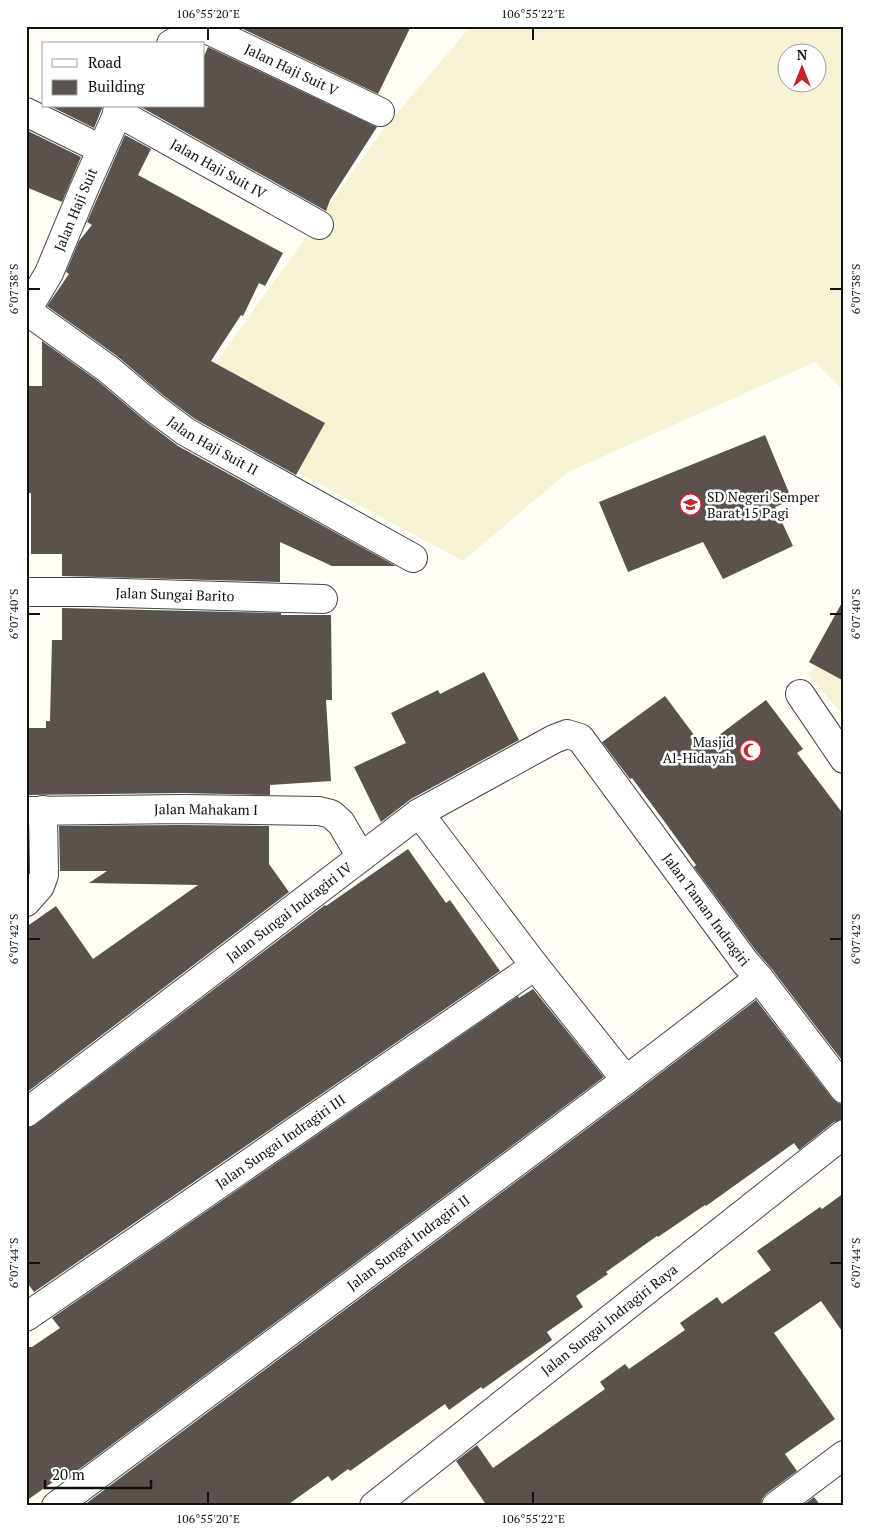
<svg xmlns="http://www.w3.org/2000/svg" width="870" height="1532" font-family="'PT Serif',serif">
	<rect width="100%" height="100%" fill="#fffdf5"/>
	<path fill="#f6f3d4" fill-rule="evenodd" d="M 471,26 L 844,26 L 844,391 L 815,362 L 568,472 L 463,561 L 182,410 L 382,131 ZM 788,52 L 818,52 L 818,82 L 788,82 Z
		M 844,637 L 844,716 L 808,674 Z"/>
	<path fill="#5a524d" d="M 237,26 L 411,26 L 378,94 Z
		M 208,47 L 377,127 L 330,200 L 326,211 L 139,106 L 204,106 L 204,56 Z
		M 50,106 L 103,106 L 94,128 Z
		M 26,130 L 81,157 L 62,202 L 26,187 Z
		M 125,135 L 151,149 L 138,175 L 283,253 L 265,286 L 259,283 L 243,316 L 241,315 L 211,361 L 325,423 L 296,475 L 195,419 L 164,396 L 117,356 L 47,306 L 69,274 L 66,272 L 79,241 L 92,225 L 87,222 Z
		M 42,341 L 98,381 L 144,420 L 178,446 L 396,566 L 332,566 L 280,542 L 280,582 L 62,576 L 62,554 L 31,554 L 31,493 L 26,493 L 26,386 L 42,386 Z
		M 765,435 L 792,500 L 775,507 L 793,546 L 723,579 L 703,542 L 628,572 L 599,502 Z
		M 844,599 L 844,681 L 809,662 Z
		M 62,608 L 281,613 L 281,615 L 331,615 L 332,700 L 326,700 L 331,781 L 270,785 L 270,795 L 182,793 L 26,795 L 26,728 L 46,728 L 46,721 L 50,721 L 52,640 L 62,640 Z
		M 484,672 L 519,740 L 411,799 L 381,822 L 354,767 L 406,743 L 391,713 L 438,690 L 440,694 Z
		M 665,696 L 703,747 L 766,700 L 803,749 L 797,753 L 844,815 L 844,1063 L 771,968 L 757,952 L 694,867 L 696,865 L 664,821 L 632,778 L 630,779 L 602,742 Z
		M 182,825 L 269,826 L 269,864 L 289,892 L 26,1093 L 26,927 L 56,906 L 93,959 L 198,885 L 89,883 L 107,871 L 60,871 L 59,826 Z
		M 408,849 L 446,903 L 450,900 L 500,971 L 34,1292 L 26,1281 L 26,1128 L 35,1125 L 325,905 L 326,906 Z
		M 533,989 L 604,1077 L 66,1479 L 63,1475 L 26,1501 L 26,1347 L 32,1347 L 60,1328 L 52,1318 L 518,996 L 519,998 Z
		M 756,1000 L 832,1098 L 838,1103 L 844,1104 L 844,1119 L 834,1122 L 799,1150 L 794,1143 L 706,1206 L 705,1205 L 658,1237 L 657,1236 L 606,1272 L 608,1274 L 576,1296 L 583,1307 L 547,1332 L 552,1340 L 483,1389 L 481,1387 L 449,1410 L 445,1404 L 350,1471 L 348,1469 L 332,1481 L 328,1476 L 286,1506 L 85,1506 L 84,1505 L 636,1092 Z
		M 844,1193 L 844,1334 L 821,1301 L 774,1333 L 835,1419 L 785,1454 L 797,1471 L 766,1494 L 762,1499 L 761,1506 L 487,1506 L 456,1461 L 477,1445 L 493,1468 L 605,1389 L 600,1382 L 625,1364 L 629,1369 L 685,1330 L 680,1323 L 717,1297 L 722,1304 L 771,1270 L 757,1251 L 820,1207 L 822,1209 Z
		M 814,1497 L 821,1506 L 802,1506 Z"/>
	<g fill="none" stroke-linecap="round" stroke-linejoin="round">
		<defs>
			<g id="minor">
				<path id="s1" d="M 202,27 L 380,112"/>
				<path d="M 171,44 L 203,26"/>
				<path d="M 26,112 L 101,149"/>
				<path id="s2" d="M 117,112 L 319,225"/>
				<path id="s3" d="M 27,311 L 108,369 L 154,408 L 186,432 L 413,558"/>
				<path id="s4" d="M 26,312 L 49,273 L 84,189 L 121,106"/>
				<path id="s5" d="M 26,592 L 88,592 L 323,599"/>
				<path d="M 800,694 L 844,759"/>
				<path id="s6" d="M 26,811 L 182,809 L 319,811 L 331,814 L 341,823 L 361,857"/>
				<path d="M 419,813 L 535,966 L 626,1080"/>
				<path d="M 26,902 L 40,886 L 44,875 L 43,810"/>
				<path id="s7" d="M 26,1113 L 419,813 L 554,739 L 567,734 L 580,738 L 745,962 L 759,978 L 844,1089"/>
				<path id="s8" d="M 26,1317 L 535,966"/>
				<path id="s9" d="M 56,1506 L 626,1080 L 759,978"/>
				<path id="s10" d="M 374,1506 L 844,1134"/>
				<path d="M 776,1506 L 844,1455"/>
			</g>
		</defs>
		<use href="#minor" stroke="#444" stroke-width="30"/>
		<use href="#minor" stroke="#fff" stroke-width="28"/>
	</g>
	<path fill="none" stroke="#111" stroke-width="2" d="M 208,28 L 208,40M 533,28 L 533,40M 28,289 L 40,289M 830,289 L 842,289M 28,614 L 40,614M 830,614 L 842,614M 28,939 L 40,939M 830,939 L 842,939M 28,1263 L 40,1263M 830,1263 L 842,1263M 208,1492 L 208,1504M 533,1492 L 533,1504"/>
	<defs>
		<symbol id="school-ring" viewBox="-11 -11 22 22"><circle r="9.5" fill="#fff" stroke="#c4262e" stroke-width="1.5"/><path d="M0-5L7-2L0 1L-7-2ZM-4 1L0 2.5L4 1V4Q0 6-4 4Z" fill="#c4262e"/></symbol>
		<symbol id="mosque-ring" viewBox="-11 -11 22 22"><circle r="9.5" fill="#fff" stroke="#c4262e" stroke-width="1.5"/><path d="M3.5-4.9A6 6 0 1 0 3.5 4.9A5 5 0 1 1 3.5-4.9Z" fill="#c4262e"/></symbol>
	</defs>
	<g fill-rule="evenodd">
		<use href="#school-ring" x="678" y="492" width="25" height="25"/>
		<use href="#mosque-ring" x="738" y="738" width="25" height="25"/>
	</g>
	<g text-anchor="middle" stroke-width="5" stroke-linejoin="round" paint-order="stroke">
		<g font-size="14" fill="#111" stroke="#fff">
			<text dy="5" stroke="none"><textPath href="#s1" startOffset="99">Jalan Haji Suit V</textPath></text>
			<text dy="5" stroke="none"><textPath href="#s2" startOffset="116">Jalan Haji Suit IV</textPath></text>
			<text dy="5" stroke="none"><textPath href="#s4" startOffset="114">Jalan Haji Suit</textPath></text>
			<text dy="5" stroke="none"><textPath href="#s3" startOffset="230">Jalan Haji Suit II</textPath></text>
			<text dy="5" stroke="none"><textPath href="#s5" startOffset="149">Jalan Sungai Barito</textPath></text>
			<text dy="5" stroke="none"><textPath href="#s6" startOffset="180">Jalan Mahakam I</textPath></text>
			<text dy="5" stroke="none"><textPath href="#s7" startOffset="889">Jalan Taman Indragiri</textPath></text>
			<text dy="5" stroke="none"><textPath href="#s7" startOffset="331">Jalan Sungai Indragiri IV</textPath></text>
			<text dy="5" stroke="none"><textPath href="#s8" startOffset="309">Jalan Sungai Indragiri III</textPath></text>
			<text dy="5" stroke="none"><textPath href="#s9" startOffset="440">Jalan Sungai Indragiri II</textPath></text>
			<text dy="5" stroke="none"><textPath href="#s10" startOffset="300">Jalan Sungai Indragiri Raya</textPath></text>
		</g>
		<g font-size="14" fill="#111" stroke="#fff" text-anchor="start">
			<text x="707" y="502">SD Negeri Semper<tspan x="707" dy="16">Barat 15 Pagi</tspan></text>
			<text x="734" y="747" text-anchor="end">Masjid<tspan x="734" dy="16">Al-Hidayah</tspan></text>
		</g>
	</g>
	<rect width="870" height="1532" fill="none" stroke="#ffffff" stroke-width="55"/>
	<rect x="42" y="42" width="162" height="65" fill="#ffffff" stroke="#a0a0a0"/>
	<rect x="52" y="59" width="25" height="8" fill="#ffffff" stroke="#a0a0a0"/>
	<text x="88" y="68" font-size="15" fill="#111111">Road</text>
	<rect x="52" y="80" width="25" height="15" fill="#5a524d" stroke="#a0a0a0"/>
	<text x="88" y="92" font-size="15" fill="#111111">Building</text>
	<g transform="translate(802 68)"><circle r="24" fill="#ffffff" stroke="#a0a0a0"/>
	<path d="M0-4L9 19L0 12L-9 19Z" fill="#c4262e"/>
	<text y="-8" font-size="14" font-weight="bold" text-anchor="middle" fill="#111111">N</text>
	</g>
	<path d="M45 1480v8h106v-8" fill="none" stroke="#111111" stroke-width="2.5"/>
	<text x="52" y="1480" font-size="15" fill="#111111" stroke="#ffffff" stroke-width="4" paint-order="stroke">20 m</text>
	<rect x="28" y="28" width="814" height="1476" fill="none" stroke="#111" stroke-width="2"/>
	<g font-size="12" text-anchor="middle" fill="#111">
		<text x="208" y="18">106°55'20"E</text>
		<text x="533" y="18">106°55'22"E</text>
		<text transform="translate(14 289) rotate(-90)" y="4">6°07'38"S</text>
		<text transform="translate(856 289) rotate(-90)" y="4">6°07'38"S</text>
		<text transform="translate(14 614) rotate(-90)" y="4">6°07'40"S</text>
		<text transform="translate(856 614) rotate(-90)" y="4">6°07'40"S</text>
		<text transform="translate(14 939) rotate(-90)" y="4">6°07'42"S</text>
		<text transform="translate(856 939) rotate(-90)" y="4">6°07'42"S</text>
		<text transform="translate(14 1263) rotate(-90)" y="4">6°07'44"S</text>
		<text transform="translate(856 1263) rotate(-90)" y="4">6°07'44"S</text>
		<text x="208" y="1523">106°55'20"E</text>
		<text x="533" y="1523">106°55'22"E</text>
	</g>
</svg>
